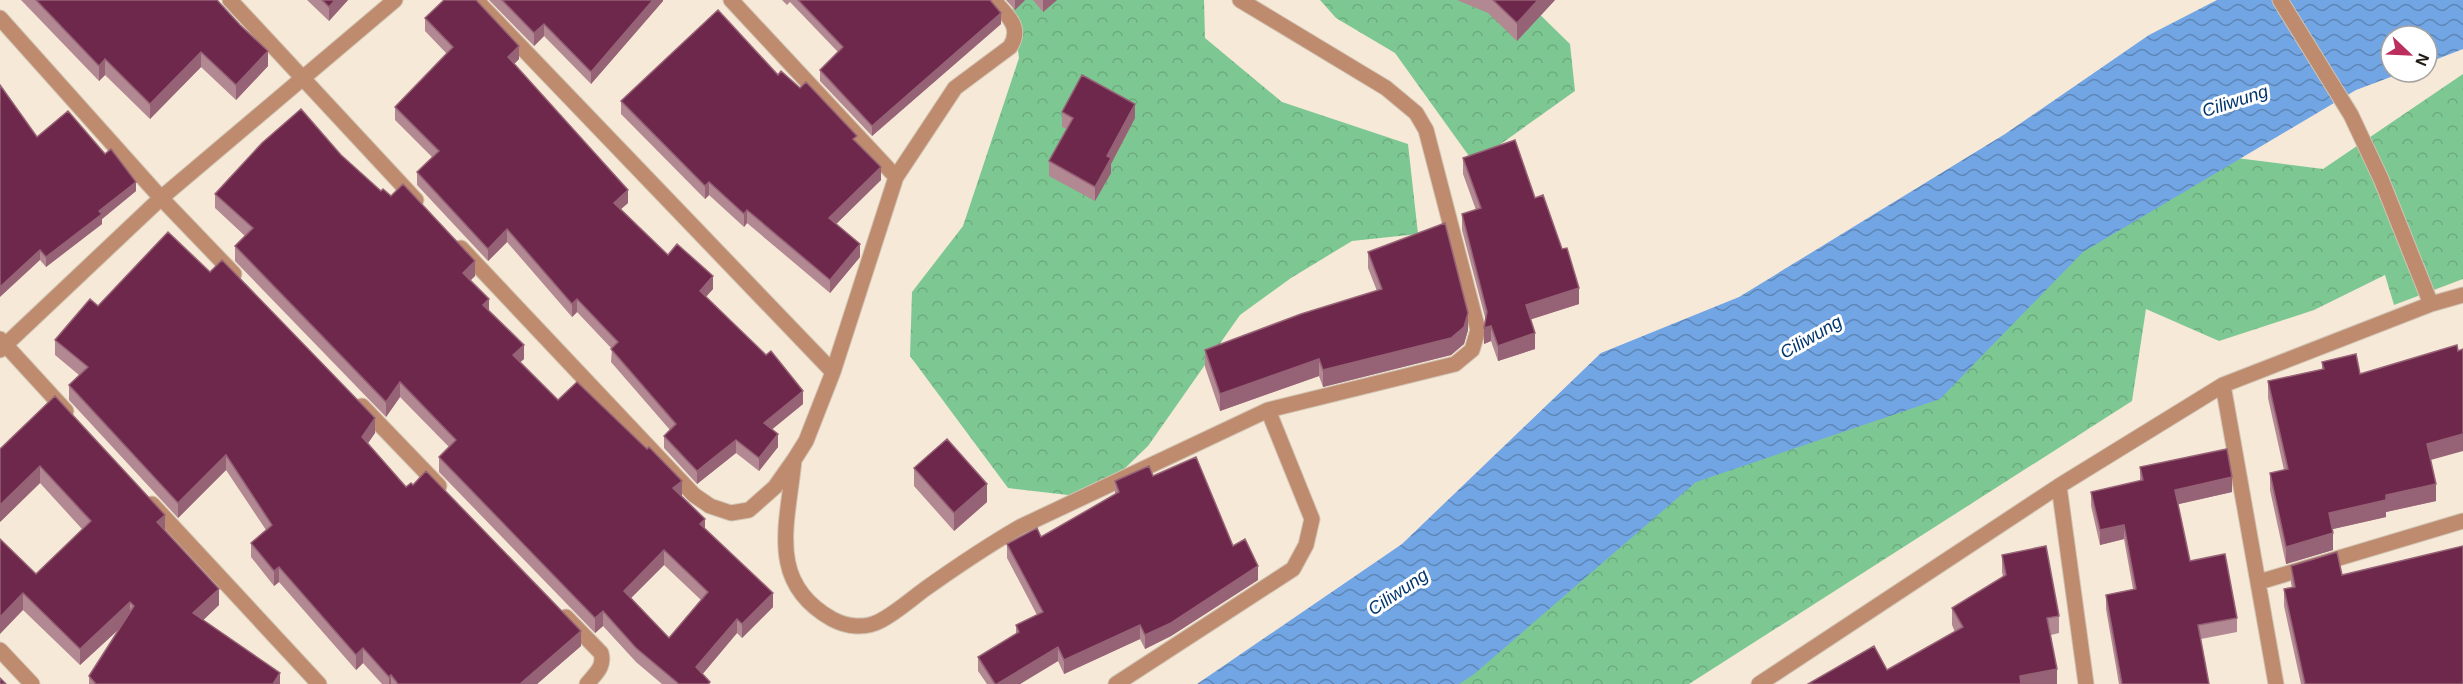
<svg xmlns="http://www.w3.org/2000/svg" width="2463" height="684" font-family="Arial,sans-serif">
	<defs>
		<pattern id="forest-crowns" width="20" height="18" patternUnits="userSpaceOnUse" patternTransform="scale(1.5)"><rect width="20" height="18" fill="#7dc892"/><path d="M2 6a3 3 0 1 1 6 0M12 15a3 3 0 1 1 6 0" fill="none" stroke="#6cab7d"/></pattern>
		<pattern id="water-waves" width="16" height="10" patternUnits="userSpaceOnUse" patternTransform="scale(1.5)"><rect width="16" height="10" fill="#72a5e4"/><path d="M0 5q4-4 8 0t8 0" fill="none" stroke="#5d86b7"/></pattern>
	</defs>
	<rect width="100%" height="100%" fill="#f7e9d7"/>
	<path fill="url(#forest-crowns)" d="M 1012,0 L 1204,0 L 1205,38 L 1282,102 L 1408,144 L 1418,234 L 1352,241 L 1291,278 L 1240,315 L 1148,446 L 1094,498 L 1008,488 L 910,356 L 912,292 L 963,226 L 1019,58 Z
		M 1320,0 L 1525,0 L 1570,44 L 1575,91 L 1474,163 L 1395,53 L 1336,18 Z
		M 2463,74 L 2463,279 L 2394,305 L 2385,275 L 2314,310 L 2219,341 L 2146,309 L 2132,401 L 1689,684 L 1350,684 L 2189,152 L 2323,169 Z"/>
	<path fill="url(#water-waves)" d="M 2217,0 L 2463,0 L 2463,49 L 2427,63 L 2427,36 L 2391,36 L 2391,72 L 2404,72 L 2356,90 L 2083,252 L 1940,399 L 1696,482 L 1473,675 L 1459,684 L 1197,684 L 1402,544 L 1601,353 L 1739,297 L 2005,134 L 2149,35 Z"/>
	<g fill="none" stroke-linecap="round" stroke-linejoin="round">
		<defs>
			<path id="street" d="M 230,0 L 416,200
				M 476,0 L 833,372
				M 731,0 L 896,177
				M 2280,0 L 2351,115 L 2381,179 L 2431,304
				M 0,18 L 161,198 L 234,274
				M 461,248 L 694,495 L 710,506 L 731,513 L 749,510 L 775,487 L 794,460 L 806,441 L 833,372 L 896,177 L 955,88 L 1010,47 C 1023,27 1007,15 993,0
				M 0,339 L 66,411
				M 0,350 L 161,198 L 395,0
				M 2223,385 L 2276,684
				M 362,406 L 439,486
				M 794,460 C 788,523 766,582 832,619 C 847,627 865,629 880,621 C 896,613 910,600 925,589 C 956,567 987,546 1020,527 L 1268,410 L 1455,364 L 1472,350 L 1478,330 L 1426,130 L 1416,113 L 1386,88 L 1240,0
				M 2059,486 L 2086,684
				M 152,504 L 319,684
				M 2259,582 L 2463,521
				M 566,617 L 601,653 C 605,667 595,674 587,684
				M 0,650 L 32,684
				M 1116,684 L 1293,569 L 1306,545 L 1312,519 L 1268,410
				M 1759,684 L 2059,486 L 2223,385 L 2431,304 L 2463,295"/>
		</defs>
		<use href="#street" stroke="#d0c4b4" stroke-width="17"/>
		<use href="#street" stroke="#bf8b6f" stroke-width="15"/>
	</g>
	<path fill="#b28892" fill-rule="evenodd" d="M 21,0 L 217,0 L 268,66 L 236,100 L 201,67 L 150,119 L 105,75 L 99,81 Z
		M 307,0 L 348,0 L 329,21 Z
		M 489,0 L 663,0 L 663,1 L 591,84 L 544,36 L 534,46 Z
		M 782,0 L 990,0 L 1001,24 L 872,136 L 820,81 L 820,70 L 838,52 L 790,2 L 787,5 Z
		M 1006,0 L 1025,0 L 1015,10 Z
		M 1033,0 L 1057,0 L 1043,12 Z
		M 1457,0 L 1555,0 L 1517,41 L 1488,13 Z
		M 425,18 L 519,59 L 514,64 L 628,203 L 621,209 L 668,255 L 713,289 L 706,297 L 803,404 L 772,429 L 778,447 L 759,471 L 736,453 L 697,484 L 664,448 L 664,436 L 670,430 L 611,362 L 612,349 L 577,312 L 572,317 L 507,242 L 488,261 L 417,185 L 417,172 L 432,157 L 395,120 L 395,107 L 447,54 L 425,31 Z
		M 621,101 L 857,142 L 881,180 L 836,224 L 860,257 L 830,293 L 747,223 L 744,227 L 709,195 L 705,199 L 621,114 Z
		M 1062,112 L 1135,118 L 1111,164 L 1111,173 L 1095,201 L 1049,176 L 1049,161 L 1067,129 L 1062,127 Z
		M 37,137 L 136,191 L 102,219 L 102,224 L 46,267 L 40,260 Z
		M 341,155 L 475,276 L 470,280 L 489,311 L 524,359 L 520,362 L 558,400 L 682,496 L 705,529 L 773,607 L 742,638 L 737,633 L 702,674 L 710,684 L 662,684 L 636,662 L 603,626 L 595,633 L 439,472 L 439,457 L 449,447 L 400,397 L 386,417 L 235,261 L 235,246 L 245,236 L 215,208 L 215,194 ZM 664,565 L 701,600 L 669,638 L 631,598 Z
		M 1463,158 L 1535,198 L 1579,304 L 1531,319 L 1535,349 L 1498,361 L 1491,341 L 1484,344 L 1486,321 L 1462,230 L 1462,214 L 1476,210 L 1463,174 Z
		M 1368,252 L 1468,330 L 1464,344 L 1451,355 L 1323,387 L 1319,376 L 1220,411 L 1205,367 L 1205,350 L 1377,291 L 1368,268 Z
		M 98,306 L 375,433 L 368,443 L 406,487 L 581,646 L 537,684 L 382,684 L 363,663 L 356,670 L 279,582 L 274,586 L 251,557 L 251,543 L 266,530 L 226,470 L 178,518 L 69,400 L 69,385 L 79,375 L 55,355 L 55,340 Z
		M 2322,362 L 2360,374 L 2431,460 L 2436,501 L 2386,512 L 2386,517 L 2332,529 L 2333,550 L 2286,564 L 2270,490 L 2270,473 L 2284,470 L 2268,398 L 2268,381 L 2322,369 Z
		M 55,396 L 165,530 L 219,605 L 203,620 L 280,684 L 89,684 L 89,676 L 119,629 L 80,665 L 23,610 L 0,539 L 36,574 L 82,529 L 40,483 L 0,522 Z
		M 2140,467 L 2232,492 L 2178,504 L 2190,561 L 2237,618 L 2237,632 L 2201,639 L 2209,684 L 2119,684 L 2106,609 L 2106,595 L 2133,589 L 2124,539 L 2100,545 L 2091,506 L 2091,492 L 2140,481 Z
		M 914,468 L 987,502 L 954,531 L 914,486 Z
		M 1153,476 L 1233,546 L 1258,580 L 1171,636 L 1145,649 L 1140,639 L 1064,674 L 1058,661 L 1020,684 L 987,684 L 978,671 L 978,657 L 1016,634 L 1016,625 L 1037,615 L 1007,558 L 1007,544 L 1041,537 L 1115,494 L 1115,481 Z
		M 2002,555 L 2059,616 L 2059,633 L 2051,635 L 2057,684 L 1887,670 L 1955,632 L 1952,625 L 1952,608 L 2003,577 L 2002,572 Z
		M 2291,566 L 2342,575 L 2463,684 L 2301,684 L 2284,606 L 2284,589 L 2292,588 L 2291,583 Z"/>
	<path fill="#966276" d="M 335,0 L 348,0 L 329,21 L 329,7 Z
		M 653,0 L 663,0 L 663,1 L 591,84 L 591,72 Z
		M 1015,0 L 1025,0 L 1015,10 Z
		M 1043,0 L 1057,0 L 1043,12 Z
		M 1538,0 L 1555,0 L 1517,41 L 1517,23 Z
		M 1001,13 L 1001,24 L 872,136 L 872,126 Z
		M 544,24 L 544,36 L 534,46 L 534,33 Z
		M 519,46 L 519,59 L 508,70 L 508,57 Z
		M 268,51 L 268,66 L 236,100 L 236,85 Z
		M 201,52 L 201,67 L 150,119 L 150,104 Z
		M 105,59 L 105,75 L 99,81 L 99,66 Z
		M 1135,104 L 1135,118 L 1111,164 L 1111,173 L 1095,201 L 1095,187 L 1107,156 Z
		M 881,167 L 881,180 L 829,231 L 829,218 Z
		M 136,182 L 136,191 L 102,219 L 102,224 L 46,267 L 46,257 L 99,211 Z
		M 709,182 L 709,195 L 705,199 L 705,186 Z
		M 628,190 L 628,203 L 614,215 L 614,203 Z
		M 747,210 L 747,223 L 744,227 L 744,214 Z
		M 507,229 L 507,242 L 488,261 L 488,249 Z
		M 860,244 L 860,257 L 830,293 L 830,280 Z
		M 40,250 L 40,260 L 0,297 L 0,287 Z
		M 475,261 L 475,276 L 463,288 L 463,273 Z
		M 713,276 L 713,289 L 700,303 L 700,291 Z
		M 1579,288 L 1579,304 L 1526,321 L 1526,305 Z
		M 489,299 L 489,313 L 483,305 Z
		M 577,299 L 577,312 L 572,317 L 572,304 Z
		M 1468,313 L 1468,330 L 1464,344 L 1451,355 L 1323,387 L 1323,370 Z
		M 1491,326 L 1491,341 L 1484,344 L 1484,328 Z
		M 1535,333 L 1535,349 L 1498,361 L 1498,346 Z
		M 524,345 L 524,359 L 513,369 L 513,355 Z
		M 1319,359 L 1319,376 L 1220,411 L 1220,394 Z
		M 400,382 L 400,397 L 386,417 L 386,402 Z
		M 803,391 L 803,404 L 764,436 L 764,423 Z
		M 375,418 L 375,433 L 362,452 L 362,437 Z
		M 778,434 L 778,447 L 759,471 L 759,458 Z
		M 2463,434 L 2463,451 L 2427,461 L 2427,444 Z
		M 736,440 L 736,453 L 697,484 L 697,471 Z
		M 226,455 L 226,470 L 178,518 L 178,503 Z
		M 40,466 L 40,483 L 0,522 L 0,505 Z
		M 2232,477 L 2232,492 L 2175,505 L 2175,490 Z
		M 682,481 L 682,496 L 673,503 L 673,488 Z
		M 987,484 L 987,502 L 954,531 L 954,513 Z
		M 2436,484 L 2436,501 L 2386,512 L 2386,517 L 2329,530 L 2329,513 L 2386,495 Z
		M 165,515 L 165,531 L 157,522 Z
		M 705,519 L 705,534 L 700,524 Z
		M 2124,525 L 2124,539 L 2100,545 L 2100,530 Z
		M 2333,533 L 2333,550 L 2286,564 L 2286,547 Z
		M 664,550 L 664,565 L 624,605 L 624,591 Z
		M 1258,566 L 1258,580 L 1171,636 L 1145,649 L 1145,635 Z
		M 279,567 L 279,582 L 274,586 L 274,571 Z
		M 219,589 L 219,605 L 193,630 L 193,613 Z
		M 23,593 L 23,610 L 0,634 L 0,617 Z
		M 773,593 L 773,607 L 742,638 L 742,624 Z
		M 130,602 L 130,619 L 80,665 L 80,649 Z
		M 603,611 L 603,626 L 595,633 L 595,618 Z
		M 737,619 L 737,633 L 696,682 L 696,667 Z
		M 1140,625 L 1140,639 L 1064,674 L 1064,660 Z
		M 581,631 L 581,646 L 537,684 L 520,684 Z
		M 1058,647 L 1058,661 L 1020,684 L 997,684 Z
		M 363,648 L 363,663 L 356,670 L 356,655 Z
		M 2057,669 L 2057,684 L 2020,684 L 2020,676 Z
		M 280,673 L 280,684 L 273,684 Z
		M 391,675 L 391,684 L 389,684 L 389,677 Z"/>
	<path fill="#6d284c" stroke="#966276" stroke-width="1.5" fill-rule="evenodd" d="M 36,0 L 217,0 L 240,25 L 268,51 L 236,85 L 201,52 L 150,104 L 105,59 L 99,66 Z
		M 322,0 L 335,0 L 329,7 Z
		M 444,0 L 476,0 L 519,46 L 508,57 L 628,190 L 614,203 L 668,255 L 677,244 L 713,276 L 700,291 L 766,355 L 771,351 L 803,391 L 764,423 L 778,434 L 759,458 L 736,440 L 697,471 L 664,436 L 676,424 L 611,349 L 618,342 L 577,299 L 572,304 L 507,229 L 488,249 L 417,172 L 439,151 L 395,107 L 453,47 L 425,18 Z
		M 502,0 L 653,0 L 591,72 L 544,24 L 534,33 Z
		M 798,0 L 990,0 L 1001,13 L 872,126 L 820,70 L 843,47 Z
		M 1493,0 L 1538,0 L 1517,23 Z
		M 718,10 L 778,75 L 781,71 L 800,88 L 806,82 L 857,136 L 853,139 L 881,167 L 829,218 L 860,244 L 830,280 L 747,210 L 744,214 L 709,182 L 705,186 L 621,101 Z
		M 1082,75 L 1135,104 L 1107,156 L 1111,158 L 1095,187 L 1049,161 L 1073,118 L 1062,112 Z
		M 0,85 L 37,137 L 68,111 L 105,154 L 111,149 L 136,182 L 99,211 L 102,214 L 46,257 L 40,250 L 0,287 Z
		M 301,109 L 341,155 L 381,191 L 383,189 L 391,196 L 403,184 L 475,261 L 463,273 L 489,299 L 483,305 L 524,345 L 513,355 L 558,400 L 577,382 L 647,449 L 649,447 L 682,481 L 673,488 L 705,519 L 700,524 L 773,593 L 742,624 L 737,619 L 696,667 L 710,682 L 708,684 L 679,684 L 636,648 L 603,611 L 595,618 L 439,457 L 456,440 L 400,382 L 386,402 L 235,246 L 253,228 L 215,194 L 262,143 ZM 664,550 L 708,592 L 669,638 L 624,591 Z
		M 1515,140 L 1535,198 L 1543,195 L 1562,249 L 1567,248 L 1579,288 L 1526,305 L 1535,333 L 1498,346 L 1491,326 L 1484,328 L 1487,312 L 1462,214 L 1481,208 L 1463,158 Z
		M 1445,223 L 1468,313 L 1464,327 L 1451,338 L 1323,370 L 1319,359 L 1220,394 L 1205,350 L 1301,314 L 1382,289 L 1368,252 Z
		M 168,232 L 210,272 L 222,260 L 375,418 L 362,437 L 406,487 L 411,483 L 413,485 L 426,471 L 581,631 L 520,684 L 398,684 L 391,675 L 389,677 L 363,648 L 356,655 L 279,567 L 274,571 L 251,543 L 272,525 L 226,455 L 178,503 L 69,385 L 88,367 L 55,340 L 90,299 L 98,306 Z
		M 2457,345 L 2458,351 L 2463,349 L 2463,434 L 2427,444 L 2436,484 L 2386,495 L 2386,500 L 2329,513 L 2333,533 L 2286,547 L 2270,473 L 2288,469 L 2268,381 L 2324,369 L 2322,362 L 2356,354 L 2360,374 Z
		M 55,396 L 165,515 L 157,522 L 219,589 L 193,613 L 280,673 L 273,684 L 96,684 L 89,676 L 134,606 L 130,602 L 80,649 L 23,593 L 0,617 L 0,539 L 36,574 L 91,521 L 40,466 L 0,505 L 0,449 Z
		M 947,439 L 987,484 L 954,513 L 914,468 Z
		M 2227,449 L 2232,477 L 2175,490 L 2190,561 L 2225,554 L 2237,618 L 2198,625 L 2209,684 L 2122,684 L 2106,595 L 2136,589 L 2124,525 L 2100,530 L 2091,492 L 2143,480 L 2140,467 Z
		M 1196,457 L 1233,546 L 1245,539 L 1258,566 L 1171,623 L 1145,635 L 1140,625 L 1064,660 L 1058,647 L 997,684 L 995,684 L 978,657 L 1019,632 L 1016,625 L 1043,612 L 1007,544 L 1037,528 L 1041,537 L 1119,492 L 1115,481 L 1149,466 L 1153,476 Z
		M 2046,546 L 2059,616 L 2047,618 L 2057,669 L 2020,676 L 2021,684 L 1808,684 L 1874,646 L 1887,670 L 1963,627 L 1952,608 L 2006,575 L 2002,555 Z
		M 2463,546 L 2463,684 L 2305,684 L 2284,589 L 2295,587 L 2291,566 L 2337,552 L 2342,575 Z
		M 0,678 L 6,684 L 0,684 Z"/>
	<g text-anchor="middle" stroke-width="6" stroke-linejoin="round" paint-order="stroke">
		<g font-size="18" font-style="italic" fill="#00356d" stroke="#fff">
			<text transform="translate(2235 101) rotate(-18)" y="6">Ciliwung</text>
			<text transform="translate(1811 337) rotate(-30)" y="6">Ciliwung</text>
			<text transform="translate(1398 592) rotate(-34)" y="6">Ciliwung</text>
		</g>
	</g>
	<g transform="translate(2409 54) rotate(113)"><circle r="28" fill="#ffffff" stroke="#a5a3a0" stroke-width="1.5"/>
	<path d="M0-4.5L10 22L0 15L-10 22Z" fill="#bc2e5e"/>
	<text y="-9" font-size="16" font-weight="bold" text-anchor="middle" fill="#1e1912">N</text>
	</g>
</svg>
